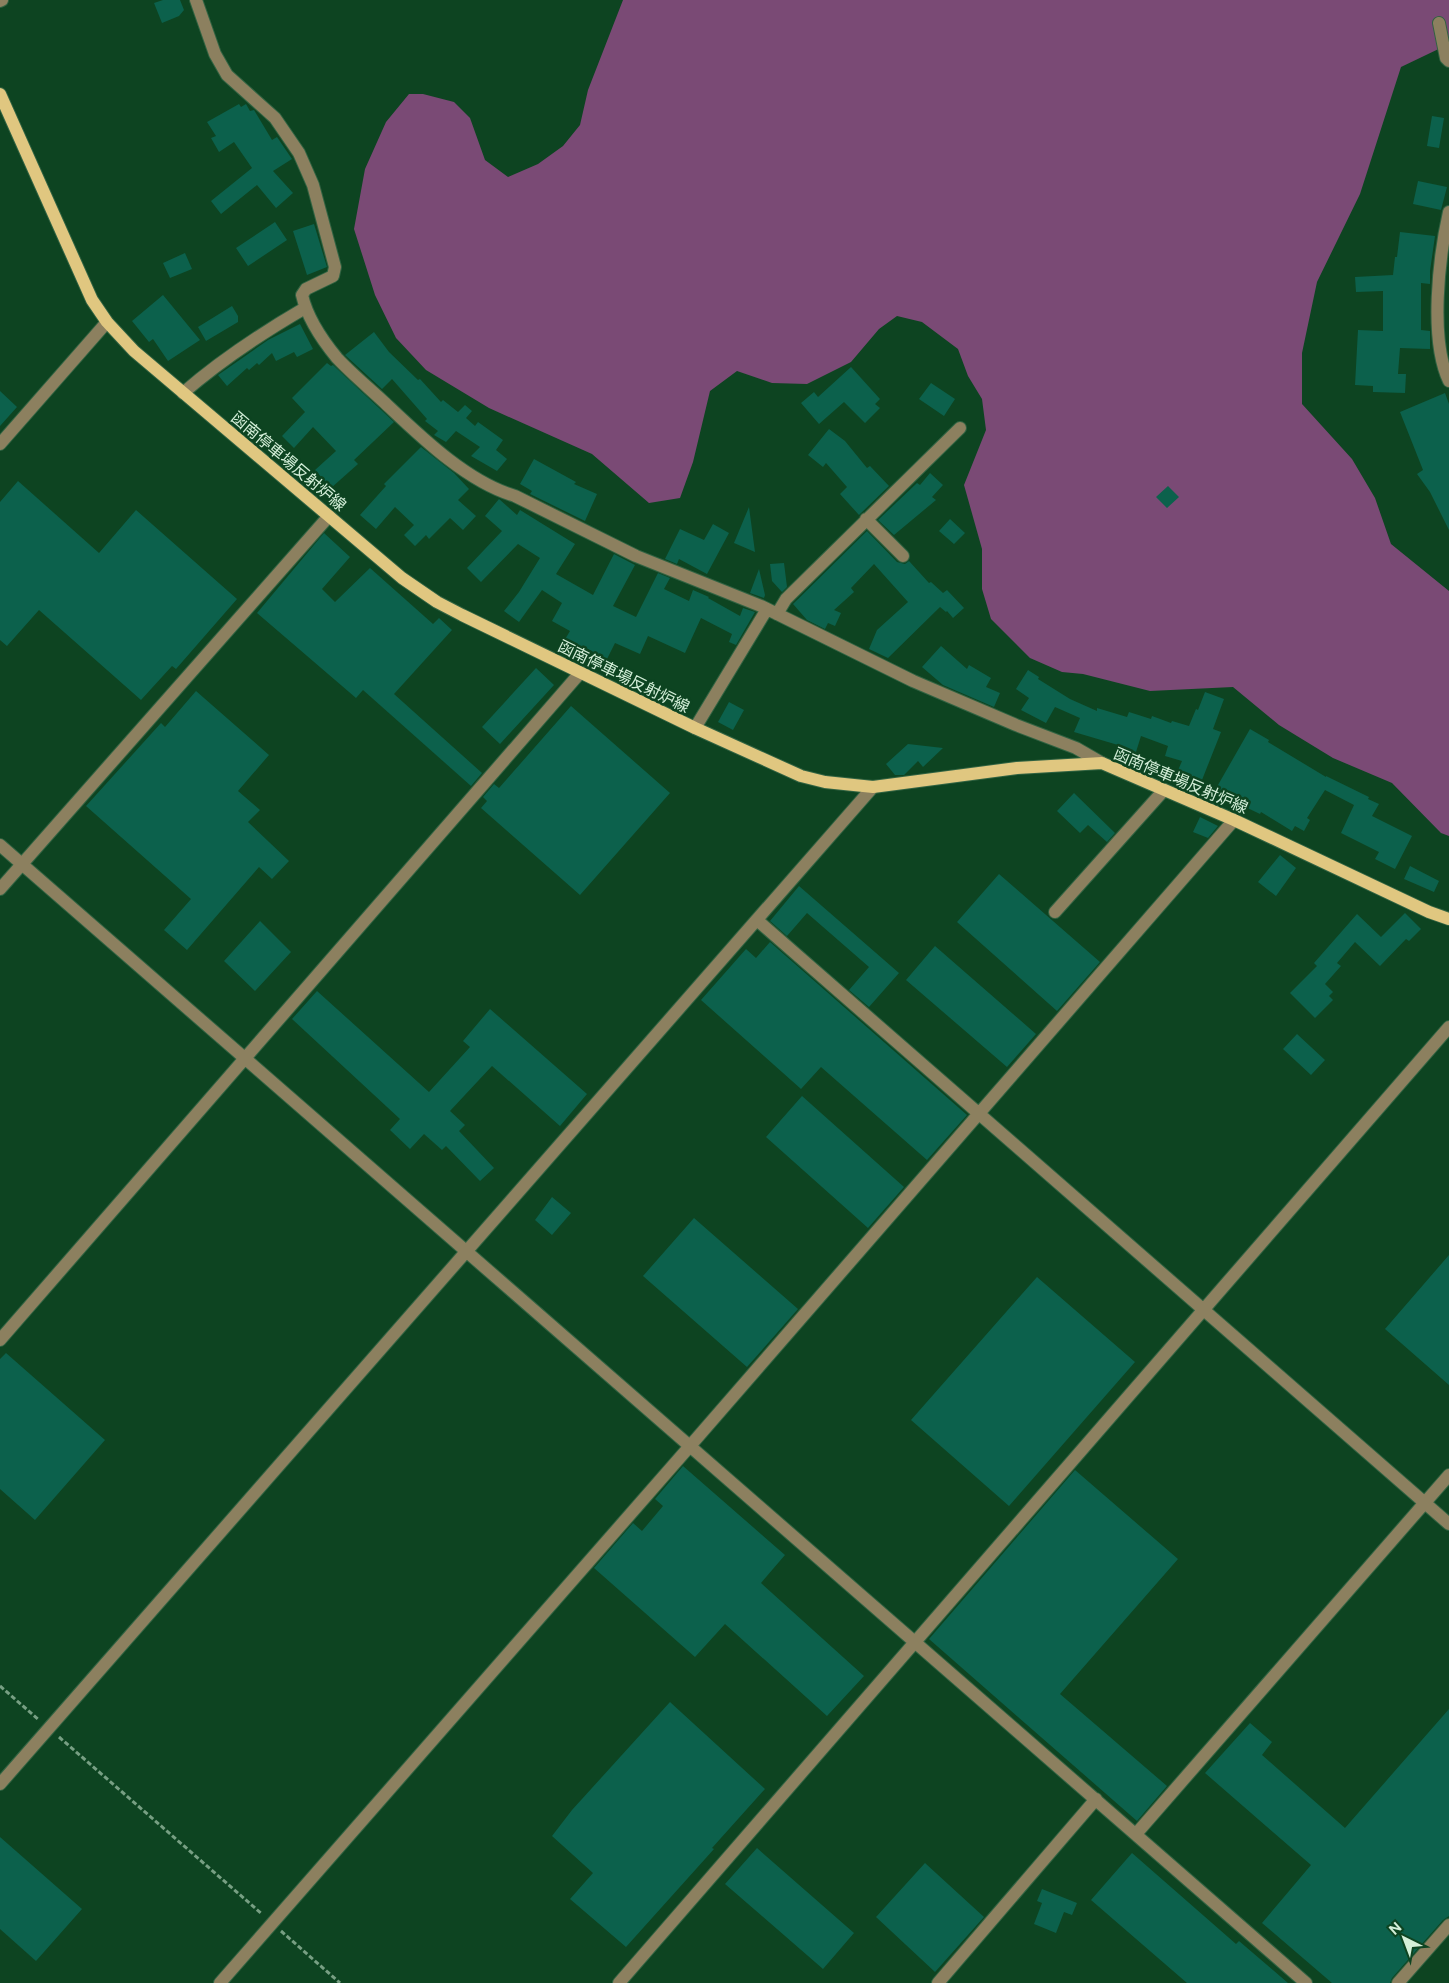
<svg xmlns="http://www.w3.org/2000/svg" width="1449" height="1983" font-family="'Public Sans','Noto Sans JP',sans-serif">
	<rect width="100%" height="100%" fill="#0d4421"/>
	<path fill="#7a4a75" d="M 623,0 L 1449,0 L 1449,44 L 1401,67 L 1360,194 L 1317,282 L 1302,353 L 1302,404 L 1352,459 L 1375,498 L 1391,544 L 1449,591 L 1449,836 L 1441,833 L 1392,783 L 1333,758 L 1279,725 L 1233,687 L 1150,691 L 1083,674 L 1062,672 L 1030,658 L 991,619 L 982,589 L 982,549 L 964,485 L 986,430 L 982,399 L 968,376 L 958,349 L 922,322 L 897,316 L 879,329 L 851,362 L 807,384 L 772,383 L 737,371 L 710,391 L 693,462 L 680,498 L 649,503 L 592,454 L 489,408 L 426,370 L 396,338 L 375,295 L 354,229 L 365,169 L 386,122 L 409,94 L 423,94 L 454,102 L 470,118 L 485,160 L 508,177 L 538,164 L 563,146 L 580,125 L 588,90 Z"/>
	<path fill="#0c614c" d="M 163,0 L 180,0 L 184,10 L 179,16 L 162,23 L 154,3 Z
		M 239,104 L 241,107 L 246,104 L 250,111 L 254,110 L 272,140 L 277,137 L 292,159 L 273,171 L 293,193 L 276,208 L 257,185 L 221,214 L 211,201 L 252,168 L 234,142 L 219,152 L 211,138 L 216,136 L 207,122 Z
		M 1432,116 L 1444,118 L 1439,148 L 1427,146 Z
		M 1418,181 L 1447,187 L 1441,210 L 1413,204 Z
		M 275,222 L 287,240 L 248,266 L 236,248 Z
		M 314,224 L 327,267 L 307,275 L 293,231 Z
		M 1400,232 L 1435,236 L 1430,271 L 1430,284 L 1421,283 L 1421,330 L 1430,331 L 1430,349 L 1400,348 L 1398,374 L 1406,374 L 1405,393 L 1373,392 L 1373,386 L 1355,385 L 1358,330 L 1383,331 L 1383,291 L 1356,292 L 1355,277 L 1393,275 L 1395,257 L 1397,257 Z
		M 185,253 L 192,269 L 170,278 L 163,263 Z
		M 163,295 L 200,340 L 168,361 L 153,339 L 149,342 L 132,321 Z
		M 232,306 L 238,316 L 238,322 L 206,341 L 198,327 Z
		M 300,324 L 313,349 L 297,357 L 294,352 L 276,361 L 272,353 L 259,365 L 257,363 L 249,370 L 247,368 L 227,386 L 218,375 L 268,340 Z
		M 374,332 L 389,352 L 418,380 L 420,379 L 441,402 L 443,400 L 458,412 L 465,405 L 472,411 L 466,418 L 475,426 L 478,422 L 503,440 L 496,450 L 507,459 L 497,471 L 471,456 L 480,447 L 456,431 L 446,442 L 434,435 L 438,431 L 425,421 L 427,419 L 392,379 L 382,389 L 345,355 Z
		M 327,363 L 331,366 L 333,365 L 394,422 L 354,460 L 358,464 L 331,488 L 315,470 L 336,451 L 313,427 L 294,448 L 282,436 L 305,412 L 292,398 Z
		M 851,367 L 880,399 L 875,404 L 880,408 L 865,423 L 844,402 L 819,424 L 801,403 L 814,392 L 818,397 Z
		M 931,383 L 955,399 L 944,416 L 919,399 Z
		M 0,391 L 17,407 L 0,426 Z
		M 1445,393 L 1449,404 L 1449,530 L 1430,492 L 1417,474 L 1423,470 L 1400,412 Z
		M 829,429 L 845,441 L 867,468 L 870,466 L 889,486 L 859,515 L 840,494 L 847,487 L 826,463 L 823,467 L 808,455 Z
		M 421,447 L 454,473 L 469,489 L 458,500 L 476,516 L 463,530 L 450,518 L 429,539 L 426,535 L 415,546 L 404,535 L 414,525 L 395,507 L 376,529 L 360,515 L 386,486 L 384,484 Z
		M 534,459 L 576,482 L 574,484 L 597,494 L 585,521 L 530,494 L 532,491 L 520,484 Z
		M 930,473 L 943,485 L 932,497 L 936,500 L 894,535 L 878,520 L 917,483 L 920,485 Z
		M 18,481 L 99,553 L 136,510 L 237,599 L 176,669 L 172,666 L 141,700 L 39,610 L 7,646 L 0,640 L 0,502 Z
		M 1168,486 L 1179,497 L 1167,508 L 1156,497 Z
		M 499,499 L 517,515 L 520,510 L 575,544 L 556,574 L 593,595 L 614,554 L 635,565 L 613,606 L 636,617 L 658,573 L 670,578 L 664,589 L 689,601 L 693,590 L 709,597 L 708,598 L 740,616 L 743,608 L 755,612 L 736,645 L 729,642 L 732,634 L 701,618 L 685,653 L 648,636 L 640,654 L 615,643 L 607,659 L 584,647 L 581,651 L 564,641 L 570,631 L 552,621 L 562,603 L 542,590 L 519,622 L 504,611 L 519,592 L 540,558 L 518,544 L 481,582 L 467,568 L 502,531 L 485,516 Z
		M 749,507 L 755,552 L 734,543 Z
		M 950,519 L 965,533 L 954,544 L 939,531 Z
		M 713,524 L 729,533 L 707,574 L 679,559 L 677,564 L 665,559 L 680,529 L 704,540 Z
		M 867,531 L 897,562 L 905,564 L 909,561 L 929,583 L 931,582 L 943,593 L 947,590 L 964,608 L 953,618 L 947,611 L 946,612 L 940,607 L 888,658 L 869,649 L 877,630 L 908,602 L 874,564 L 851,588 L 854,592 L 834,610 L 841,613 L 835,626 L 828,623 L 825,629 L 807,620 L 793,604 Z
		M 324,533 L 350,557 L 322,589 L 335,602 L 370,568 L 433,624 L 439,618 L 452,630 L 394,694 L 482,773 L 471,786 L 363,690 L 356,698 L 257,613 Z
		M 784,563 L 787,587 L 782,592 L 772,581 L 770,564 Z
		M 759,569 L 765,595 L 764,598 L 750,593 Z
		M 941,646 L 967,669 L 969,665 L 991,678 L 986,687 L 1000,693 L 994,707 L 943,685 L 922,667 Z
		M 536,668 L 554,685 L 500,744 L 482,727 Z
		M 1028,670 L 1039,677 L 1038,679 L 1070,699 L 1097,711 L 1097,708 L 1127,717 L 1129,712 L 1151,719 L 1152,716 L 1171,723 L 1172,721 L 1189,726 L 1196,709 L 1198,710 L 1205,692 L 1224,699 L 1213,729 L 1221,732 L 1200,785 L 1176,775 L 1182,761 L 1165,756 L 1168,746 L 1141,736 L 1136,752 L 1130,750 L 1128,757 L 1115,753 L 1118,745 L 1074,732 L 1080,718 L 1055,707 L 1046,723 L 1021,710 L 1029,698 L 1016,689 Z
		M 196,691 L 269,755 L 238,791 L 260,810 L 248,822 L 289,861 L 272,879 L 259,867 L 187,950 L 164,930 L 191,899 L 86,806 L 161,723 L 165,727 Z
		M 729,702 L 744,710 L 733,730 L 718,722 Z
		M 571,706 L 670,793 L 580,895 L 481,808 L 487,801 L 483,797 L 494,784 L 499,788 Z
		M 1250,729 L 1269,740 L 1268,742 L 1326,777 L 1326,776 L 1369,797 L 1368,799 L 1379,804 L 1372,816 L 1412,836 L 1395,869 L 1375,859 L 1379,852 L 1341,833 L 1354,805 L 1325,790 L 1307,818 L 1310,820 L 1304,831 L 1295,826 L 1292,831 L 1261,812 L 1260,814 L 1214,792 Z
		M 908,744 L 943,748 L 923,767 L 918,761 L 904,775 L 895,775 L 886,764 Z
		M 1074,793 L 1115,833 L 1107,842 L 1088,825 L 1080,833 L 1057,811 Z
		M 1200,817 L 1218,826 L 1208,838 L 1193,832 Z
		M 1280,855 L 1296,868 L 1276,896 L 1258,882 Z
		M 1410,866 L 1439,881 L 1434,892 L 1404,879 Z
		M 999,874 L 1100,962 L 1057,1011 L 957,922 Z
		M 799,886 L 899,973 L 869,1007 L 849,990 L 869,967 L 807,913 L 787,936 L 770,921 Z
		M 1405,913 L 1421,929 L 1409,941 L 1406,939 L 1380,966 L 1355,942 L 1337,963 L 1341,966 L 1325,984 L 1333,992 L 1329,996 L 1333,1000 L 1315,1018 L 1290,993 L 1317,966 L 1314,963 L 1357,914 L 1381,937 Z
		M 260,921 L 291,952 L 255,991 L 224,961 Z
		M 770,942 L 967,1115 L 927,1160 L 821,1067 L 801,1089 L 701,1000 L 746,949 L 756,958 Z
		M 935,946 L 1036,1034 L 1007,1067 L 906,980 Z
		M 317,991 L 429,1092 L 470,1047 L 463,1041 L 490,1009 L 587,1094 L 560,1126 L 492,1066 L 450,1111 L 465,1125 L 459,1131 L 494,1168 L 480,1181 L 446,1146 L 442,1150 L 424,1134 L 410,1149 L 390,1130 L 400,1119 L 292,1019 Z
		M 1297,1034 L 1325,1060 L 1311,1075 L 1283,1049 Z
		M 802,1096 L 904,1187 L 868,1228 L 766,1137 Z
		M 552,1197 L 571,1213 L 552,1235 L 535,1220 Z
		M 694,1218 L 798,1309 L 747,1367 L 643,1276 Z
		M 1449,1255 L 1449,1385 L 1385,1329 Z
		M 1037,1277 L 1135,1362 L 1009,1506 L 911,1420 Z
		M 6,1353 L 105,1440 L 35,1520 L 0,1489 L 0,1359 Z
		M 683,1466 L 785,1555 L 761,1583 L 864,1676 L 827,1716 L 725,1624 L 695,1657 L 594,1568 L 633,1523 L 642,1531 L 663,1506 L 655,1499 Z
		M 1075,1470 L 1178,1559 L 1060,1694 L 1167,1786 L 1137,1821 L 929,1639 Z
		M 670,1702 L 765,1789 L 712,1848 L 714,1849 L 626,1947 L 570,1899 L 593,1873 L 552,1836 L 572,1810 Z
		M 1449,1709 L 1449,1916 L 1443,1920 L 1392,1978 L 1390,1983 L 1332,1983 L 1262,1923 L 1311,1865 L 1205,1773 L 1250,1723 L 1272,1742 L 1262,1755 L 1345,1828 Z
		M 0,1837 L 82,1909 L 36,1961 L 0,1929 Z
		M 757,1848 L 854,1933 L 823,1969 L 725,1884 Z
		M 1132,1853 L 1236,1944 L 1239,1941 L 1288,1983 L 1187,1983 L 1091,1900 Z
		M 925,1863 L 984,1917 L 935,1972 L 876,1917 Z
		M 1042,1889 L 1077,1903 L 1072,1915 L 1064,1912 L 1056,1933 L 1034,1924 L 1042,1903 L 1037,1901 Z"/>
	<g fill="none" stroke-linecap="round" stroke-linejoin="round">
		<defs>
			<path id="minor" d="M 196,0 L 215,54 L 227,75 L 275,118 L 299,153 L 313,185 L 335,267 L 333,276 L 306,289 L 302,295 C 307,317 323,341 337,358 C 352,374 369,388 385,403 C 421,437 467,482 515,496 L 636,556 L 761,606 L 913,681 L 1016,725 L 1076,748 L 1102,763
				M 0,1 L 2,0
				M 1439,23 L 1446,58 L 1449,61
				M 1449,212 C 1439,256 1429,339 1449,381
				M 183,393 C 221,360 262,333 305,308
				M 0,444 L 107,322
				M 866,519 L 903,556
				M 777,614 L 786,599 L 960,428
				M 695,728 L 767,609
				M 0,845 L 1306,1983
				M 0,889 L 329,516
				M 1055,912 L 1164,790
				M 757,920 L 1449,1524
				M 0,1340 L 580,673
				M 0,1784 L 873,787
				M 1136,1834 L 1449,1475
				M 220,1983 L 690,1446 L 1234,820
				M 619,1983 L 1449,1027
				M 938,1983 L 1096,1799
				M 1398,1983 L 1449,1925"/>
			<path id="major" d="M 0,94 L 92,300 L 107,322 L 134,351 L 402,578 L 437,602 L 462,615 L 695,728 L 801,776 L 825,782 L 873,787 L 1017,768 L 1102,763 L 1234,820 L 1429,912 L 1449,919"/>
		</defs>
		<use href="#minor" stroke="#316342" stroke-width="14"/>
		<use href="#major" stroke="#316342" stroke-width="14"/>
		<path stroke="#779f83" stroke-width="3" stroke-dasharray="5 2.5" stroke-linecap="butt" d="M 0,1686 L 39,1720
			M 59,1737 L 262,1914
			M 281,1931 L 340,1983"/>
		<use href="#minor" stroke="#8c805f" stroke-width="12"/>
		<use href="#major" stroke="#e0c780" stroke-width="12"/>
	</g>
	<g text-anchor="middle" stroke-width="5" stroke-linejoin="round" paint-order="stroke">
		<g font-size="16" fill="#d4efd9" stroke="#0d4421">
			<text transform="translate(289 461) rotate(40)" y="6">函南停車場反射炉線</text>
			<text transform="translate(624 676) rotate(26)" y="6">函南停車場反射炉線</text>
			<text transform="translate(1181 780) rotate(23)" y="6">函南停車場反射炉線</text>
		</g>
	</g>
	<g transform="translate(1404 1938) rotate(318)" stroke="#0d4421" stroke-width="4" paint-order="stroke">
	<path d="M0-4L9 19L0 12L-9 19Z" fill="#d4efd9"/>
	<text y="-8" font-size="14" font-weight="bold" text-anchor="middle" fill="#d4efd9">N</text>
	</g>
</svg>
